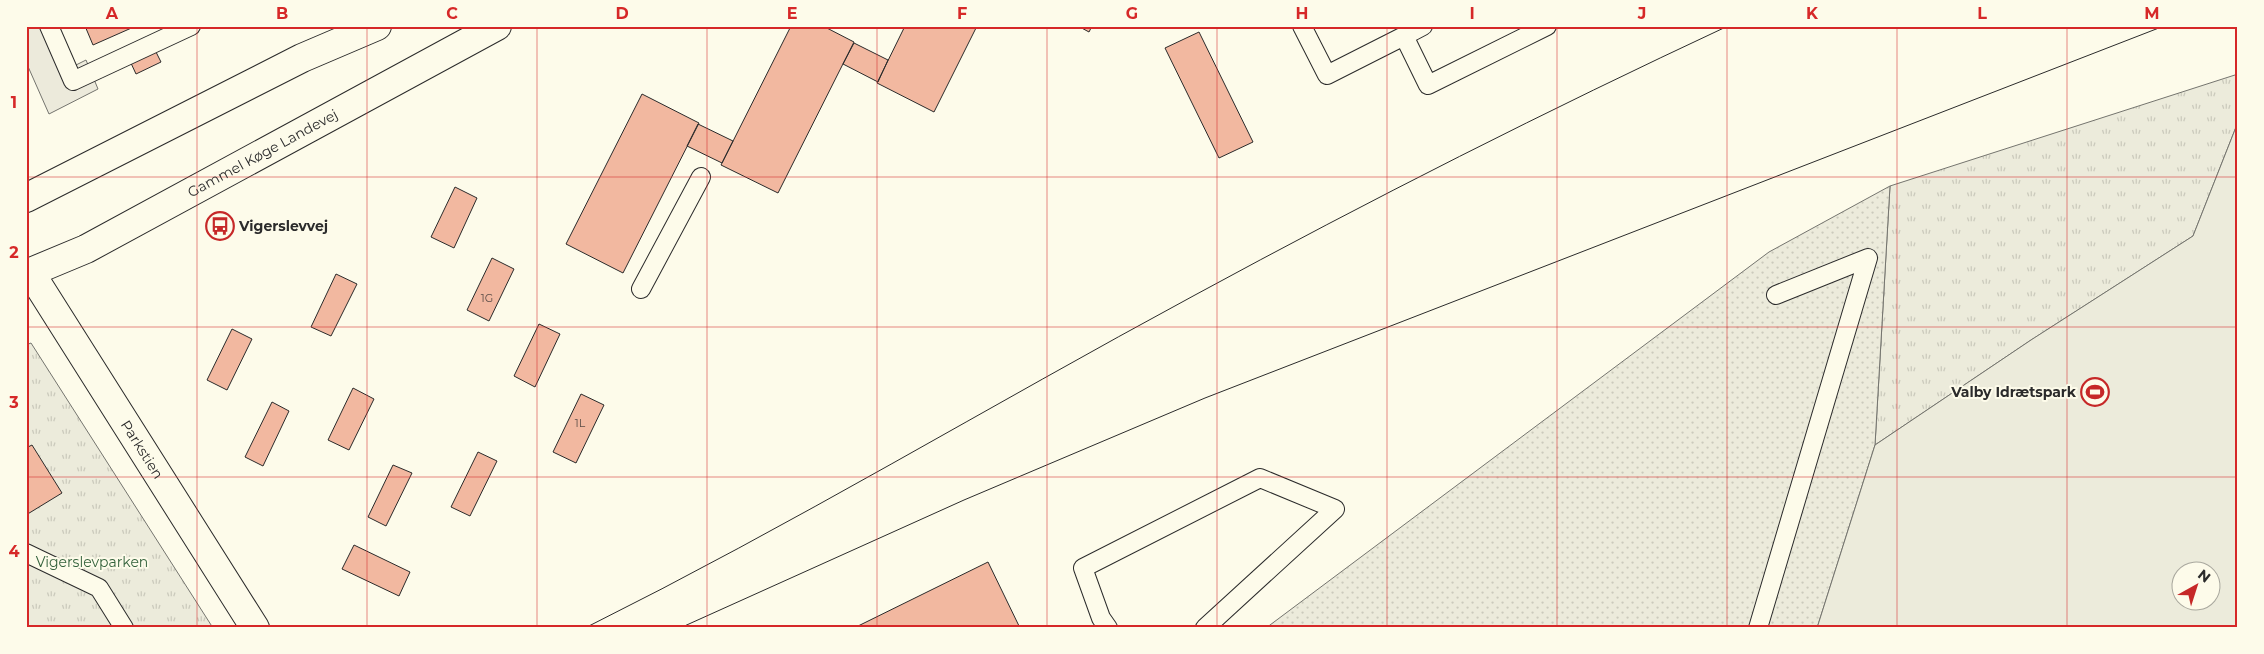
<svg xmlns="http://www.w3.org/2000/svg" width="2264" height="654" font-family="Montserrat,sans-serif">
	<defs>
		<pattern id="grass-tufts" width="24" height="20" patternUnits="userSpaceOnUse" patternTransform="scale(1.25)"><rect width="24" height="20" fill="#ecebdb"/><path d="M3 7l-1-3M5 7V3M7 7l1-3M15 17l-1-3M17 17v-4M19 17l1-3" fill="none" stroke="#cbcabc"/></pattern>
		<pattern id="garden-dots" width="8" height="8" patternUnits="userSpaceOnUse" patternTransform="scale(1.25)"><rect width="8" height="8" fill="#ecebdb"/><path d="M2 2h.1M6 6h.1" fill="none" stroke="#cbcabc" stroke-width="1.8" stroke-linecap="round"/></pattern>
	</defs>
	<rect width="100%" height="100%" fill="#fdfbea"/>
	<path fill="url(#grass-tufts)" stroke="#74746e" d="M 2238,74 L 2238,122 L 2193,236 L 2031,340 L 1875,445 L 1890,186 Z
		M 31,343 L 213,628 L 26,628 L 26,345 Z"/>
	<path fill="url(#garden-dots)" stroke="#74746e" d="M 1890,186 L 1875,445 L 1817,628 L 1266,628 L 1769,252 Z"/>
	<path fill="#ecebdb" stroke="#74746e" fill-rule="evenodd" d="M 2238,122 L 2238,628 L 1817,628 L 1875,445 L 2031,340 L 2193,236 ZM 2182,572 L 2212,572 L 2212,602 L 2182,602 Z"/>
	<path fill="#eceadb" stroke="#74746e" d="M 26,26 L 50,26 L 68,69 L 86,60 L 98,89 L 49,114 L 26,62 Z"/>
	<path fill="#f2b8a0" stroke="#2b2b2b" d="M 85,26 L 136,26 L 93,45 Z
		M 791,26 L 823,26 L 854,42 L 778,193 L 721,165 Z
		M 905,26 L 977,26 L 934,112 L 877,83 Z
		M 1078,26 L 1092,26 L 1089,32 Z
		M 1199,32 L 1253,142 L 1219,158 L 1165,48 Z
		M 854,43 L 888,60 L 878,82 L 843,64 Z
		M 155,50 L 161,62 L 136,74 L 130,61 Z
		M 642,94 L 699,123 L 623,273 L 566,244 Z
		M 698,124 L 733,141 L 722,163 L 687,146 Z
		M 455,187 L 477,198 L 454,248 L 431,237 Z
		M 492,258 L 514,269 L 489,321 L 467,310 Z
		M 336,274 L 357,284 L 331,336 L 311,327 Z
		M 539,324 L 560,334 L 535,387 L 514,376 Z
		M 232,329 L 252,339 L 227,390 L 207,380 Z
		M 353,388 L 374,399 L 349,450 L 328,440 Z
		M 581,394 L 604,405 L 576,463 L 553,452 Z
		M 272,402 L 289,411 L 263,466 L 245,457 Z
		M 32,445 L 62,493 L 26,515 L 26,448 Z
		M 478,452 L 497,461 L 470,516 L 451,507 Z
		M 393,465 L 412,473 L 386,526 L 368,517 Z
		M 354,545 L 410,572 L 399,596 L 342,569 Z
		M 988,562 L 1020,628 L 854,628 Z"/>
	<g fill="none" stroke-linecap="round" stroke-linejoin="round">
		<defs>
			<path id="lane" d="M 49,26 L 73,81 L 191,26
				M 1302,26 L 1327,75 L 1404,36
				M 1423,26 L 1404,36 L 1428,85 L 1547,26
				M 641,289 L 701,177
				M 26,553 L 99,588 L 124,628
				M 1108,628 L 1101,618 L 1083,568 L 1260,478 L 1335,509 L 1205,628
				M 1758,628 L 1868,258 L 1776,295"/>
			<g id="street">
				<path id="s1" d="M 30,272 L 255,628"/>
			</g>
			<g id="secondary">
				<path d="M 26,198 L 302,58 L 377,26"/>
				<path id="s2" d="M 26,274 L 86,249 L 497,26"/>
			</g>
		</defs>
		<use href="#lane" stroke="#2b2b2b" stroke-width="20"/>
		<use href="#street" stroke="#2b2b2b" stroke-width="30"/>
		<use href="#secondary" stroke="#2b2b2b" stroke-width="30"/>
		<use href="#lane" stroke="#fdfbea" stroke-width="18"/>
		<use href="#street" stroke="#fdfbea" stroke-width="28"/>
		<use href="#secondary" stroke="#fdfbea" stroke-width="28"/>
		<path stroke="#2b2b2b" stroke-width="1" d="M 585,628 C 792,525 991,405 1195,295 C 1370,200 1548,110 1728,26
			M 680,628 L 964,500 L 1205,398 L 2164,26"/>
	</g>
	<path fill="none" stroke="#d62828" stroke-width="1" stroke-opacity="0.55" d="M 197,26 L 197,628M 367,26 L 367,628M 537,26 L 537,628M 707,26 L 707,628M 877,26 L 877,628M 1047,26 L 1047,628M 1217,26 L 1217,628M 1387,26 L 1387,628M 1557,26 L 1557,628M 1727,26 L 1727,628M 1897,26 L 1897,628M 2067,26 L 2067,628M 26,177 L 2238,177M 26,327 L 2238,327M 26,477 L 2238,477"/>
	<defs>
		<symbol id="bus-ring" viewBox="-11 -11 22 22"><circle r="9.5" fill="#fdfbea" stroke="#c62828" stroke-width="1.5"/><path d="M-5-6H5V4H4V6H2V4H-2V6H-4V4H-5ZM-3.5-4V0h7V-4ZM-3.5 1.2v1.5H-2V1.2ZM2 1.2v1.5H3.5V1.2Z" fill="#c62828"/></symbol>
		<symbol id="stadium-ring" viewBox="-11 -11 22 22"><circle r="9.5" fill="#fdfbea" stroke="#c62828" stroke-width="1.5"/><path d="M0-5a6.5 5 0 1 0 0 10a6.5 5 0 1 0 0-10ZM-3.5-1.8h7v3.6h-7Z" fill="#c62828"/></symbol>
	</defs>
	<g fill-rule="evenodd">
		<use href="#bus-ring" x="204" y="210" width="32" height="32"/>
		<use href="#stadium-ring" x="2079" y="376" width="32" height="32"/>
	</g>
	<g text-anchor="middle" stroke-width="4" stroke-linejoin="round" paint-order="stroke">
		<g font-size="11" fill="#5d4e48">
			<text x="487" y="302">1G</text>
			<text x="580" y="427">1L</text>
		</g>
		<g font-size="14" fill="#2b2b2b" stroke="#fdfbea">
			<text dy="5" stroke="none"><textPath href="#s2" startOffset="266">Gammel Køge Landevej</textPath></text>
			<text dy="5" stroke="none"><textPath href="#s1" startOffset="210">Parkstien</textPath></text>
		</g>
		<g font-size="14" font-weight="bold" fill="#2b2b2b" stroke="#fdfbea" text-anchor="start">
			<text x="239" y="231">Vigerslevvej</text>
			<text x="2076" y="397" text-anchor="end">Valby Idrætspark</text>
		</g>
		<g font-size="14" fill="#34623c" stroke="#fdfbea">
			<text x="92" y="567">Vigerslevparken</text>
		</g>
	</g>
	<rect width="2264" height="654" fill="none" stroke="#fdfbea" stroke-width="55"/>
	<g transform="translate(2196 586) rotate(39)"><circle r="24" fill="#fdfbea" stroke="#a9a89e"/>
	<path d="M0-4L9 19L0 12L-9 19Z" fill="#c62828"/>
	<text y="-8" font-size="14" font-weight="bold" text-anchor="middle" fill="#2b2b2b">N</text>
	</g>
	<rect x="28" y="28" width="2208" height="598" fill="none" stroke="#d62828" stroke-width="2"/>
	<g font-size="16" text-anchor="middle" font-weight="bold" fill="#d62828">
		<text x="112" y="19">A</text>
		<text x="282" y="19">B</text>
		<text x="452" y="19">C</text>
		<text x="622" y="19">D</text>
		<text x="792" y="19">E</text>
		<text x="962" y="19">F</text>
		<text x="1132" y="19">G</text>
		<text x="1302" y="19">H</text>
		<text x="1472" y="19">I</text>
		<text x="1642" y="19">J</text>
		<text x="1812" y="19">K</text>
		<text x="1982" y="19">L</text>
		<text x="2152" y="19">M</text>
		<text x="14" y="108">1</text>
		<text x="14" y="258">2</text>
		<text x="14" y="408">3</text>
		<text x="14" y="557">4</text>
	</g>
</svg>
